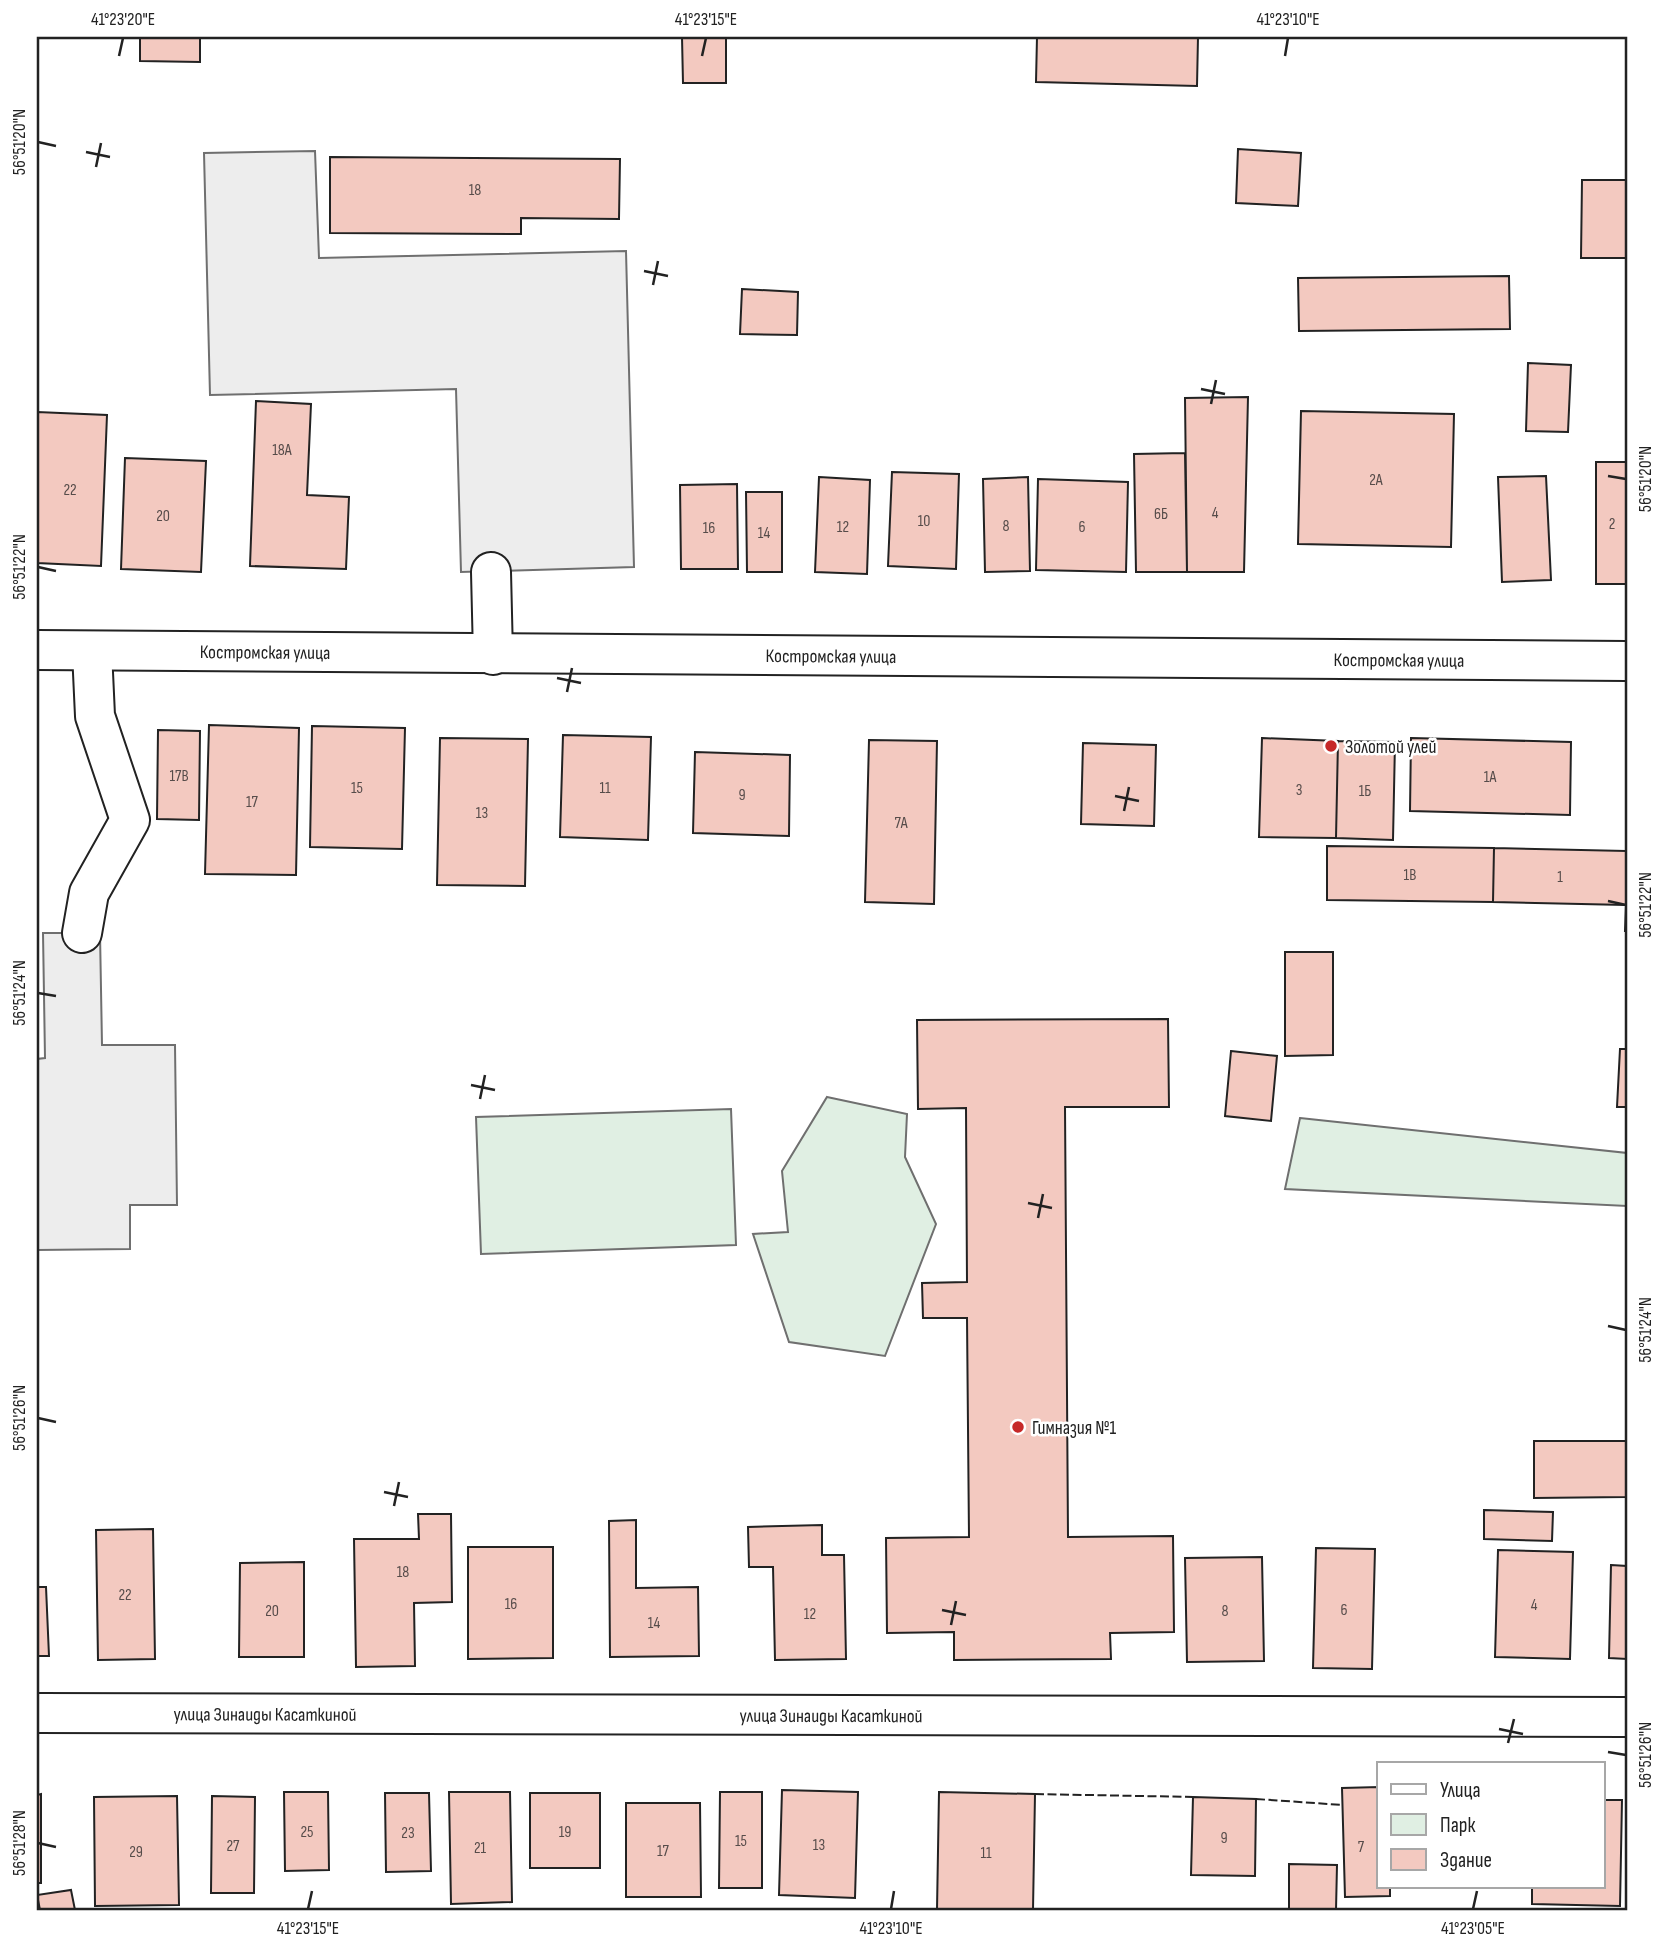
<svg xmlns="http://www.w3.org/2000/svg" width="1664" height="1947" font-family="'Sofia Sans Condensed',sans-serif">
	<rect width="100%" height="100%" fill="#fff"/>
	<path fill="#e0efe3" stroke="#6f6f6f" stroke-width="2" d="M 827,1097 L 907,1114 L 905,1157 L 936,1224 L 885,1356 L 789,1342 L 753,1234 L 788,1232 L 782,1171 Z
		M 731,1109 L 736,1245 L 481,1254 L 476,1117 Z
		M 1300,1118 L 1627,1153 L 1627,1206 L 1285,1189 Z"/>
	<path fill="#ededed" stroke="#6f6f6f" stroke-width="2" d="M 315,151 L 319,258 L 626,251 L 634,567 L 461,572 L 456,389 L 210,395 L 204,153 Z
		M 43,933 L 100,933 L 102,1045 L 175,1045 L 177,1205 L 130,1205 L 130,1249 L 37,1250 L 37,1059 L 45,1058 Z"/>
	<path fill="#f3c9c0" stroke="#222" stroke-width="2" d="M 140,37 L 200,37 L 200,62 L 140,61 Z
		M 682,37 L 726,37 L 726,83 L 683,83 Z
		M 1037,37 L 1198,37 L 1197,86 L 1036,82 Z
		M 1626,63 L 1627,258 L 1581,258 L 1582,180 L 1626,180 Z
		M 1238,149 L 1301,153 L 1298,206 L 1236,203 Z
		M 330,157 L 620,159 L 619,219 L 521,218 L 521,234 L 330,233 Z
		M 1509,276 L 1510,329 L 1299,331 L 1298,278 Z
		M 742,289 L 798,292 L 797,335 L 740,334 Z
		M 1528,363 L 1571,365 L 1568,432 L 1526,431 Z
		M 1248,397 L 1244,572 L 1187,572 L 1185,398 Z
		M 256,401 L 311,404 L 307,495 L 349,497 L 346,569 L 250,566 Z
		M 1301,411 L 1454,414 L 1451,547 L 1298,544 Z
		M 37,412 L 107,415 L 101,566 L 37,563 Z
		M 1185,453 L 1187,572 L 1136,572 L 1134,454 Z
		M 125,458 L 206,461 L 201,572 L 121,569 Z
		M 1596,462 L 1627,462 L 1627,584 L 1596,584 Z
		M 892,472 L 959,474 L 956,569 L 888,566 Z
		M 1546,476 L 1551,580 L 1502,582 L 1498,477 Z
		M 819,477 L 870,480 L 867,574 L 815,572 Z
		M 1028,477 L 1030,571 L 985,572 L 983,479 Z
		M 1038,479 L 1128,482 L 1126,572 L 1036,570 Z
		M 737,484 L 738,569 L 681,569 L 680,485 Z
		M 746,492 L 782,492 L 782,572 L 747,572 Z
		M 209,725 L 299,728 L 296,875 L 205,874 Z
		M 312,726 L 405,728 L 402,849 L 310,847 Z
		M 158,730 L 200,731 L 199,820 L 157,819 Z
		M 563,735 L 651,737 L 648,840 L 560,837 Z
		M 440,738 L 528,739 L 525,886 L 437,885 Z
		M 1262,738 L 1338,741 L 1336,838 L 1259,837 Z
		M 1411,738 L 1571,742 L 1570,815 L 1410,811 Z
		M 869,740 L 937,741 L 934,904 L 865,902 Z
		M 1338,741 L 1395,742 L 1393,840 L 1336,838 Z
		M 1083,743 L 1156,745 L 1154,826 L 1081,824 Z
		M 695,752 L 790,755 L 789,836 L 693,833 Z
		M 1627,806 L 1627,931 L 1625,931 L 1626,905 L 1493,902 L 1494,848 L 1626,851 Z
		M 1327,846 L 1494,848 L 1493,902 L 1327,900 Z
		M 1285,952 L 1333,952 L 1333,1055 L 1285,1056 Z
		M 1168,1019 L 1169,1107 L 1065,1107 L 1068,1537 L 1173,1536 L 1174,1632 L 1110,1633 L 1111,1659 L 954,1660 L 954,1632 L 887,1633 L 886,1538 L 969,1537 L 967,1318 L 923,1318 L 922,1283 L 967,1282 L 966,1108 L 918,1109 L 917,1020 Z
		M 1620,1049 L 1627,1049 L 1627,1107 L 1617,1107 Z
		M 1231,1051 L 1277,1056 L 1271,1121 L 1225,1116 Z
		M 1534,1441 L 1626,1441 L 1626,1497 L 1534,1498 Z
		M 1484,1510 L 1553,1512 L 1552,1541 L 1484,1539 Z
		M 418,1514 L 451,1514 L 452,1602 L 414,1603 L 415,1666 L 356,1667 L 354,1539 L 419,1539 Z
		M 636,1520 L 636,1588 L 698,1587 L 699,1656 L 610,1657 L 609,1521 Z
		M 822,1525 L 822,1555 L 844,1555 L 846,1659 L 775,1660 L 773,1567 L 749,1567 L 748,1527 Z
		M 153,1529 L 155,1659 L 98,1660 L 96,1530 Z
		M 468,1547 L 553,1547 L 553,1658 L 468,1659 Z
		M 1316,1548 L 1375,1549 L 1372,1669 L 1313,1668 Z
		M 1498,1550 L 1573,1552 L 1570,1659 L 1495,1657 Z
		M 1262,1557 L 1264,1661 L 1187,1662 L 1185,1558 Z
		M 304,1562 L 304,1657 L 239,1657 L 240,1563 Z
		M 1611,1565 L 1627,1566 L 1627,1659 L 1609,1658 Z
		M 37,1587 L 46,1587 L 49,1656 L 37,1656 Z
		M 1379,1787 L 1379,1886 L 1390,1886 L 1390,1896 L 1345,1897 L 1342,1788 Z
		M 782,1790 L 858,1792 L 855,1898 L 779,1895 Z
		M 284,1792 L 328,1792 L 329,1870 L 285,1871 Z
		M 449,1792 L 510,1792 L 512,1902 L 451,1904 Z
		M 720,1792 L 762,1792 L 762,1888 L 719,1888 Z
		M 939,1792 L 1035,1794 L 1033,1910 L 937,1910 Z
		M 385,1793 L 429,1793 L 431,1871 L 386,1872 Z
		M 530,1793 L 600,1793 L 600,1868 L 530,1868 Z
		M 41,1794 L 41,1883 L 37,1883 L 37,1795 Z
		M 177,1796 L 179,1905 L 95,1906 L 94,1797 Z
		M 212,1796 L 255,1797 L 254,1893 L 211,1893 Z
		M 1193,1797 L 1256,1799 L 1255,1876 L 1191,1875 Z
		M 1603,1800 L 1622,1800 L 1620,1906 L 1532,1904 L 1532,1886 L 1603,1886 Z
		M 626,1803 L 700,1803 L 701,1897 L 626,1897 Z
		M 1289,1864 L 1337,1865 L 1336,1910 L 1289,1910 Z
		M 1415,1886 L 1459,1886 L 1459,1888 L 1415,1888 Z
		M 71,1890 L 75,1910 L 40,1910 L 37,1895 Z"/>
	<g fill="none" stroke-linecap="round" stroke-linejoin="round">
		<defs>
			<g id="minor">
				<path d="M 491,572 L 493,655"/>
				<path d="M 82,933 L 89,893 L 130,820 L 95,716 L 92,651"/>
				<path id="s1" d="M 37,1713 L 1627,1717"/>
			</g>
			<g id="major">
				<path id="s2" d="M 37,650 L 1627,661"/>
			</g>
		</defs>
		<use href="#minor" stroke="#222" stroke-width="42"/>
		<use href="#major" stroke="#222" stroke-width="42"/>
		<use href="#minor" stroke="#fff" stroke-width="38"/>
		<use href="#major" stroke="#fff" stroke-width="38"/>
		<path stroke="#222" stroke-width="2" stroke-dasharray="9 3.5" stroke-linecap="butt" d="M 1035,1794 L 1193,1797
			M 1256,1799 L 1342,1805"/>
	</g>
	<path fill="none" stroke="#222" stroke-width="2.5" d="M 119,56 L 123,38M 702,56 L 706,38M 1285,56 L 1288,38M 38,142 L 56,146M 86,152 L 110,157M 96,167 L 101,143M 644,271 L 668,276M 653,285 L 658,261M 1201,389 L 1225,394M 1211,404 L 1216,380M 1608,476 L 1626,479M 38,567 L 56,571M 557,678 L 581,683M 567,692 L 572,668M 1115,796 L 1139,801M 1124,811 L 1129,787M 1608,901 L 1626,905M 38,993 L 56,996M 471,1085 L 495,1090M 480,1099 L 485,1075M 1028,1203 L 1052,1208M 1038,1218 L 1043,1194M 1608,1326 L 1626,1330M 38,1418 L 56,1422M 384,1492 L 408,1497M 394,1506 L 399,1482M 942,1610 L 966,1615M 951,1625 L 956,1601M 1499,1729 L 1523,1734M 1508,1743 L 1514,1719M 1608,1752 L 1626,1755M 38,1843 L 56,1847M 308,1909 L 312,1891M 891,1909 L 894,1891M 1473,1909 L 1477,1891"/>
	<g fill="#c62828" stroke="#fff" stroke-width="2.5">
		<circle cx="1331" cy="746" r="7"/>
		<circle cx="1018" cy="1427" r="7"/>
	</g>
	<g text-anchor="middle" stroke-width="5" stroke-linejoin="round" paint-order="stroke">
		<g font-size="16" fill="#564c4a">
			<text x="475" y="195">18</text>
			<text x="282" y="455">18А</text>
			<text x="1376" y="485">2А</text>
			<text x="70" y="495">22</text>
			<text x="1215" y="518">4</text>
			<text x="1161" y="519">6Б</text>
			<text x="163" y="521">20</text>
			<text x="924" y="526">10</text>
			<text x="1612" y="529">2</text>
			<text x="1006" y="531">8</text>
			<text x="843" y="532">12</text>
			<text x="1082" y="532">6</text>
			<text x="709" y="533">16</text>
			<text x="764" y="538">14</text>
			<text x="179" y="781">17В</text>
			<text x="1490" y="782">1А</text>
			<text x="357" y="793">15</text>
			<text x="605" y="793">11</text>
			<text x="1299" y="795">3</text>
			<text x="1365" y="796">1Б</text>
			<text x="742" y="800">9</text>
			<text x="252" y="807">17</text>
			<text x="482" y="818">13</text>
			<text x="901" y="828">7А</text>
			<text x="1410" y="880">1В</text>
			<text x="1560" y="882">1</text>
			<text x="403" y="1577">18</text>
			<text x="125" y="1600">22</text>
			<text x="511" y="1609">16</text>
			<text x="1534" y="1610">4</text>
			<text x="1344" y="1615">6</text>
			<text x="272" y="1616">20</text>
			<text x="1225" y="1616">8</text>
			<text x="810" y="1619">12</text>
			<text x="654" y="1628">14</text>
			<text x="307" y="1837">25</text>
			<text x="565" y="1837">19</text>
			<text x="408" y="1838">23</text>
			<text x="1224" y="1843">9</text>
			<text x="741" y="1846">15</text>
			<text x="819" y="1850">13</text>
			<text x="233" y="1851">27</text>
			<text x="1361" y="1852">7</text>
			<text x="480" y="1853">21</text>
			<text x="663" y="1856">17</text>
			<text x="136" y="1857">29</text>
			<text x="986" y="1858">11</text>
		</g>
		<g font-size="19" fill="#222" stroke="#fff">
			<text dy="7" stroke="none"><textPath href="#s2" startOffset="228">Костромская улица</textPath></text>
			<text dy="7" stroke="none"><textPath href="#s2" startOffset="794">Костромская улица</textPath></text>
			<text dy="7" stroke="none"><textPath href="#s2" startOffset="1362">Костромская улица</textPath></text>
			<text dy="7" stroke="none"><textPath href="#s1" startOffset="228">улица Зинаиды Касаткиной</textPath></text>
			<text dy="7" stroke="none"><textPath href="#s1" startOffset="794">улица Зинаиды Касаткиной</textPath></text>
		</g>
		<g font-size="19" fill="#222" stroke="#fff" text-anchor="start">
			<text x="1345" y="753">Золотой улей</text>
			<text x="1032" y="1434">Гимназия №1</text>
		</g>
	</g>
	<rect width="1664" height="1947" fill="none" stroke="#ffffff" stroke-width="77"/>
	<rect x="1377" y="1762" width="228" height="126" fill="#ffffff" stroke="#a7a7a7" stroke-width="2"/>
	<rect x="1391" y="1784" width="35" height="10" fill="#ffffff" stroke="#a7a7a7" stroke-width="2"/>
	<text x="1440" y="1797" font-size="21" fill="#222222">Улица</text>
	<rect x="1391" y="1814" width="35" height="21" fill="#e0efe3" stroke="#a7a7a7" stroke-width="2"/>
	<text x="1440" y="1832" font-size="21" fill="#222222">Парк</text>
	<rect x="1391" y="1849" width="35" height="21" fill="#f3c9c0" stroke="#a7a7a7" stroke-width="2"/>
	<text x="1440" y="1867" font-size="21" fill="#222222">Здание</text>
	<rect x="38" y="38" width="1588" height="1871" fill="none" stroke="#222" stroke-width="2.5"/>
	<g font-size="18" text-anchor="middle" fill="#222">
		<text x="123" y="25">41°23'20"E</text>
		<text x="706" y="25">41°23'15"E</text>
		<text x="1288" y="25">41°23'10"E</text>
		<text transform="translate(19 142) rotate(-90)" y="6">56°51'20"N</text>
		<text transform="translate(1645 479) rotate(-90)" y="6">56°51'20"N</text>
		<text transform="translate(19 567) rotate(-90)" y="6">56°51'22"N</text>
		<text transform="translate(1645 905) rotate(-90)" y="6">56°51'22"N</text>
		<text transform="translate(19 993) rotate(-90)" y="6">56°51'24"N</text>
		<text transform="translate(1645 1330) rotate(-90)" y="6">56°51'24"N</text>
		<text transform="translate(19 1418) rotate(-90)" y="6">56°51'26"N</text>
		<text transform="translate(1645 1755) rotate(-90)" y="6">56°51'26"N</text>
		<text transform="translate(19 1843) rotate(-90)" y="6">56°51'28"N</text>
		<text x="308" y="1934">41°23'15"E</text>
		<text x="891" y="1934">41°23'10"E</text>
		<text x="1473" y="1934">41°23'05"E</text>
	</g>
</svg>
